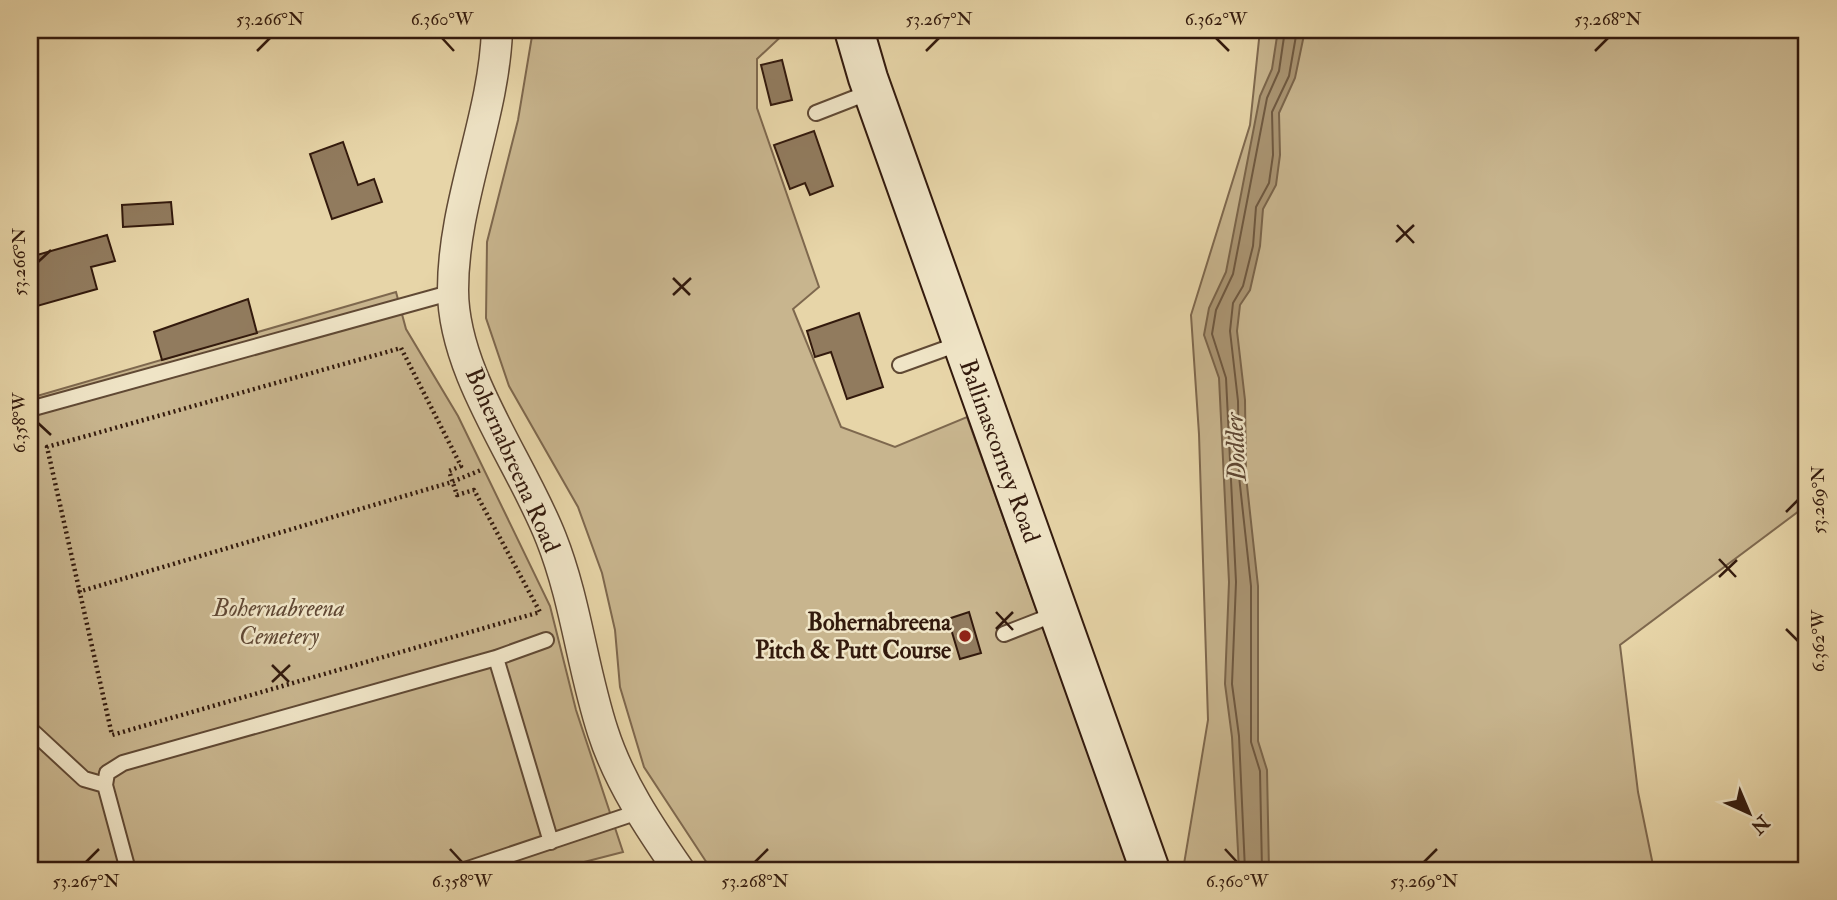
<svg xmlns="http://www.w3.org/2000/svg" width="1837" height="900" font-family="'IM FELL Double Pica',serif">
	<rect width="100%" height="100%" fill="#e7d5a8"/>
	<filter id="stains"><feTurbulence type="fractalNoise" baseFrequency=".00286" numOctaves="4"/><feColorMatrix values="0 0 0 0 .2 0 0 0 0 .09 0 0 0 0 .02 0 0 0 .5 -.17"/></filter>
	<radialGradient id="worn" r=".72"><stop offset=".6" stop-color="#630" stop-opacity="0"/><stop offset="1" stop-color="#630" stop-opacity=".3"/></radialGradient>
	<path fill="#c8b58e" stroke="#7e684e" stroke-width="2" d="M 533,30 L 788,30 L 757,59 L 757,108 L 819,287 L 793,309 L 841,427 L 895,447 L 967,417 L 1130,870 L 712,870 L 705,860 L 644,767 L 620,687 L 615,630 L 602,573 L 578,507 L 509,386 L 486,318 L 487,242 L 518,120 Z
		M 1260,30 L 1807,30 L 1807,505 L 1620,645 L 1638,792 L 1654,870 L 1183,870 L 1208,720 L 1199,434 L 1191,315 L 1250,125 Z
		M 396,292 L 406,329 L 458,416 L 550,606 L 576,710 L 623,852 L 553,870 L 30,870 L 30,398 Z"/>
	<path fill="#aa9573" stroke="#7a644a" stroke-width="2" d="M 1278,30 L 1305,30 L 1295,78 L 1279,113 L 1280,155 L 1276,185 L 1263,209 L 1260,246 L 1250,290 L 1240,305 L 1237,331 L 1245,400 L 1246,476 L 1258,586 L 1258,741 L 1267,770 L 1269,870 L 1239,870 L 1232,737 L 1225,684 L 1229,582 L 1219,378 L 1204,335 L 1209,308 L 1226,272 L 1260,96 L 1272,69 Z"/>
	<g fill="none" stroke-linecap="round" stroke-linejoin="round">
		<path stroke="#6e5840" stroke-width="2" d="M 1245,870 L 1239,736 L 1232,684 L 1236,582 L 1226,378 L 1212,334 L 1216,310 L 1233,274 L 1267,98 L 1279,71 L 1285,30
			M 1262,870 L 1260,771 L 1251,742 L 1251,586 L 1239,476 L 1238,401 L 1230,331 L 1233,303 L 1243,286 L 1253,246 L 1256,207 L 1269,183 L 1273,155 L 1272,112 L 1289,76 L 1297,30"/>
	</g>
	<path fill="#917b5e" stroke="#331a0d" stroke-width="2" d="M 782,60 L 792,100 L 771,105 L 761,65 Z
		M 814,131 L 833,186 L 810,195 L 805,183 L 790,189 L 774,145 Z
		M 343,142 L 358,185 L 374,179 L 382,202 L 332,219 L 310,154 Z
		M 171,202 L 173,224 L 123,227 L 122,205 Z
		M 107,235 L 115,261 L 91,267 L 97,289 L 30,308 L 30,257 Z
		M 248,299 L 257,333 L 162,360 L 154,332 Z
		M 859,313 L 883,387 L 847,399 L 831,352 L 815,357 L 807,331 Z
		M 969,612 L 981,653 L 960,659 L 948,619 Z"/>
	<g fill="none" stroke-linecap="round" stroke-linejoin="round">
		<defs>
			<path id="service" d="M 816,113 L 870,92
				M 900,365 L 961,343
				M 30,409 L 453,292
				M 1004,634 L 1058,613
				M 496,658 L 551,842
				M 30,729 L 84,779 L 105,785
				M 128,870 L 105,785 L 107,773 L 123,763 L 496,658 L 546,640
				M 465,870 L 641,811"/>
			<path id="minor" d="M 497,30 C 494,118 453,201 453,290 C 453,374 521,461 551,538 C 576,601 582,668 603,732 C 619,782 650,828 679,870"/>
			<path id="secondary" d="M 854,30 L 868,78 L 1150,870"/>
		</defs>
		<use href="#service" stroke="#604934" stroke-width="18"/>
		<use href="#minor" stroke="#604934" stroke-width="33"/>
		<use href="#secondary" stroke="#331a0d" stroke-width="42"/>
		<path stroke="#331a0d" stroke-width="4.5" stroke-dasharray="2 3.5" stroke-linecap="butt" d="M 401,348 L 461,466 L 449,471 L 457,495 L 474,490 L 540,612 L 112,735 L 47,447 Z
			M 78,592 L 452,482 L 481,470"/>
		<use href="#service" stroke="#efe4c6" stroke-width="14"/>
		<use href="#minor" stroke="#efe4c6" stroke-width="30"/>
		<use href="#secondary" stroke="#efe4c6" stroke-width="38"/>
	</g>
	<path fill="none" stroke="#331a0d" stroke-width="2.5" d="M 442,38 L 454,51M 1216,38 L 1229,51M 257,51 L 270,38M 926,51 L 939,38M 1595,51 L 1608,38M 1397,225 L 1414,243M 1396,242 L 1414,225M 38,262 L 51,250M 673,278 L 690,295M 673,295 L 691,278M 38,423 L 51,435M 1786,512 L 1798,500M 1719,559 L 1736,577M 1719,577 L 1737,560M 996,612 L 1013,630M 996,629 L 1013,612M 1786,629 L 1798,641M 272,665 L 289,682M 272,682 L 290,665M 450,849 L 462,862M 1225,849 L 1237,862M 86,862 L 99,849M 755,862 L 768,849M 1424,862 L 1437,849"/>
	<circle fill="#8f2418" stroke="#efe4c6" stroke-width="2.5" cx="965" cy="636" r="7"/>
	<g text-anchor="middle" stroke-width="5" stroke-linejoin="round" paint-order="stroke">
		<g font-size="24" fill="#331a0d" stroke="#efe4c6">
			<text transform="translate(1000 451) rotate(70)" y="8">Ballinascorney Road</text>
			<text transform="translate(513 460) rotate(66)" y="8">Bohernabreena Road</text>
		</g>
		<g font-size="24" font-style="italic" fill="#604834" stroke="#efe4c6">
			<text x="279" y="616">Bohernabreena<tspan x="279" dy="28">Cemetery</tspan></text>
		</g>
		<g font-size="24" font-weight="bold" fill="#331a0d" stroke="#efe4c6" text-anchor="end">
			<text x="951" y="630">Bohernabreena<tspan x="951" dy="28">Pitch &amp; Putt Course</tspan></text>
		</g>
		<g font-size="26" font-style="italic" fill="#5d4531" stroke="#efe4c6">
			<text transform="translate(1235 447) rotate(-93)" y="9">Dodder</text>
		</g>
	</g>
	<rect width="1837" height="900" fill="none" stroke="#e7d5a8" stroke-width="77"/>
	<g transform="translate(1749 813) rotate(136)" stroke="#efe4c6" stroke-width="5" paint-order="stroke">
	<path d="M0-5L12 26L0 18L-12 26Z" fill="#331a0d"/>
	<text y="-10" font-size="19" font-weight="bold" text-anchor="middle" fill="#331a0d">N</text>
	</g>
	<rect x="38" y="38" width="1760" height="824" fill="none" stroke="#331a0d" stroke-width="2.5"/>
	<g font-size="18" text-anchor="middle" fill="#331a0d">
		<text x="270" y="25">53.266°N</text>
		<text x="442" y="25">6.360°W</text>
		<text x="939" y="25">53.267°N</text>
		<text x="1216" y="25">6.362°W</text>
		<text x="1608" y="25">53.268°N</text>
		<text transform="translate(19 262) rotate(-90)" y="6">53.266°N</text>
		<text transform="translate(19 423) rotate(-90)" y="6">6.358°W</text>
		<text transform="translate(1818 500) rotate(-90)" y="6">53.269°N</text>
		<text transform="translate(1818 641) rotate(-90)" y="6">6.362°W</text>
		<text x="86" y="887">53.267°N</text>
		<text x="462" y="887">6.358°W</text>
		<text x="755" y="887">53.268°N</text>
		<text x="1237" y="887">6.360°W</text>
		<text x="1424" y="887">53.269°N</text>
	</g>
	<rect width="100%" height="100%" filter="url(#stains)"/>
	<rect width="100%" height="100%" fill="url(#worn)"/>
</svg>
